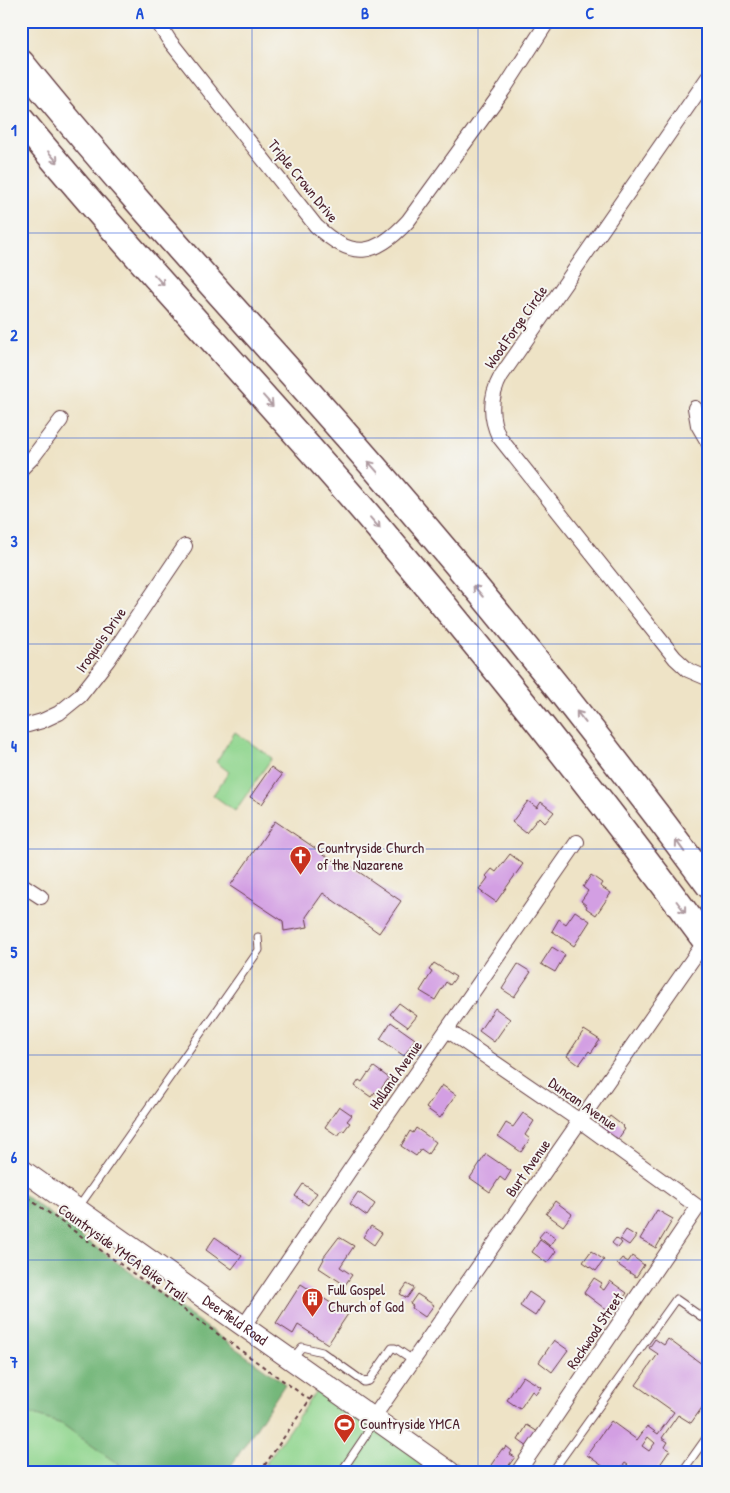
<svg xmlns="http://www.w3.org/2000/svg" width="730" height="1493" font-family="'Patrick Hand',sans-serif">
	<rect width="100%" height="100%" fill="#f6f6f2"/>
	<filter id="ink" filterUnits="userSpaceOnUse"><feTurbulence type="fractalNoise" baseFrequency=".02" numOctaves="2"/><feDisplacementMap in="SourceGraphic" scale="10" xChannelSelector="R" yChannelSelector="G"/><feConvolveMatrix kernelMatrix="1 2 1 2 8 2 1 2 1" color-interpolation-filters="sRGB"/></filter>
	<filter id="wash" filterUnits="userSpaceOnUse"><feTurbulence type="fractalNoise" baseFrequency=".0096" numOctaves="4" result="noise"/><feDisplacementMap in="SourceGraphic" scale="20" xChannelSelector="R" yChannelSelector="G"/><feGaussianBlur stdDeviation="1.12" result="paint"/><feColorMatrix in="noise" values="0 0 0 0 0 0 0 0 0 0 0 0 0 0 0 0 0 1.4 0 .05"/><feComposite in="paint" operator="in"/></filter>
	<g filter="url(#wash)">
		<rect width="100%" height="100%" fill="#eee3c6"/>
		<path fill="#91d68f" stroke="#6e7a5d" d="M 235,732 L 272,758 L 235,811 L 213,795 L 229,772 L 216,762 Z
			M 322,1382 L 450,1472 L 260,1472 Z
			M 21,1411 L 62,1424 L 129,1472 L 21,1472 Z"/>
		<path fill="#74b77a" stroke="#5f6b52" d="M 21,1193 L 285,1384 L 227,1472 L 129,1472 L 62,1424 L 21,1411 Z"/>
		<g id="blocks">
			<path fill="#d39fe3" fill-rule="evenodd" d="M 271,767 L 282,775 L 262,804 L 250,797 Z
				M 528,801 L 537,808 L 541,802 L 554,812 L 545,823 L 539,817 L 526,833 L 512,822 Z
				M 275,821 L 343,867 L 346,863 L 401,901 L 379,933 L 323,893 L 306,917 L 308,927 L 284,931 L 283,921 L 230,886 Z
				M 510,854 L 523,864 L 496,902 L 479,890 L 488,878 L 486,876 L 492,869 L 496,872 Z
				M 591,875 L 602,883 L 600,886 L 611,893 L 596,915 L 586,908 L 587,906 L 581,901 L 588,891 L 583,887 Z
				M 575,911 L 590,921 L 574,946 L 552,931 L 559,919 L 566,924 Z
				M 552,947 L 565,955 L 555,972 L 541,964 Z
				M 434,963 L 456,977 L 450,985 L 446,982 L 435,1000 L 420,991 L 432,972 L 429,970 Z
				M 518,964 L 531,972 L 514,997 L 502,989 Z
				M 399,1003 L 417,1016 L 408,1027 L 390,1014 Z
				M 495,1008 L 510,1019 L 494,1042 L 479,1031 Z
				M 391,1022 L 415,1039 L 404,1056 L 380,1039 Z
				M 584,1030 L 600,1040 L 591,1053 L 589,1051 L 579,1065 L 567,1056 Z
				M 374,1067 L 389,1078 L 377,1094 L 375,1092 L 371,1097 L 355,1086 L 359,1080 L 362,1082 L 368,1073 L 369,1074 Z
				M 442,1085 L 456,1095 L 440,1118 L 426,1108 Z
				M 339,1106 L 352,1115 L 347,1121 L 350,1123 L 344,1131 L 342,1130 L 338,1136 L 325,1127 Z
				M 523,1113 L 534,1121 L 525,1135 L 530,1139 L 521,1152 L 498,1136 L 506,1123 L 513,1127 Z
				M 610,1116 L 623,1126 L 622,1127 L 625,1129 L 618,1139 L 615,1137 L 614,1140 L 600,1130 Z
				M 416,1128 L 436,1142 L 428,1154 L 421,1149 L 416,1156 L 401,1146 L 410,1131 L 413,1133 Z
				M 486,1154 L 511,1171 L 505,1181 L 500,1177 L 490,1192 L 470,1178 Z
				M 303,1184 L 317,1193 L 308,1205 L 295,1196 Z
				M 358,1192 L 375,1204 L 367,1216 L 350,1204 Z
				M 555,1201 L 572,1214 L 563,1226 L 546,1214 Z
				M 657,1210 L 673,1219 L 656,1248 L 640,1239 Z
				M 371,1226 L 382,1233 L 374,1245 L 363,1237 Z
				M 545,1230 L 556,1238 L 550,1246 L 539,1237 Z
				M 626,1230 L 636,1236 L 629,1245 L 620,1239 Z
				M 215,1237 L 242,1256 L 232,1269 L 206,1250 Z
				M 339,1237 L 354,1246 L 340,1267 L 352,1275 L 345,1285 L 319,1268 L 324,1259 L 323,1258 Z
				M 616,1238 L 622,1243 L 618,1248 L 612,1243 Z
				M 540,1240 L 556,1251 L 547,1263 L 532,1252 Z
				M 591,1251 L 604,1260 L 596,1271 L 583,1262 Z
				M 632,1256 L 644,1265 L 636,1277 L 617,1264 L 622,1258 L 628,1262 Z
				M 594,1278 L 602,1283 L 599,1287 L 604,1290 L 610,1281 L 627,1293 L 612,1314 L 584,1293 Z
				M 301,1284 L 348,1314 L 328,1344 L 298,1325 L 293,1334 L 276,1323 Z
				M 407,1284 L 414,1288 L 407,1298 L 400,1294 Z
				M 529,1292 L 544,1302 L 535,1316 L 520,1306 Z
				M 417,1294 L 434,1305 L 425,1317 L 412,1308 L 413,1306 L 410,1304 Z
				M 655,1339 L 664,1345 L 668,1339 L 706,1367 L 709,1363 L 709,1398 L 691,1423 L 678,1415 L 662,1438 L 668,1442 L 665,1447 L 670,1450 L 655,1472 L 627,1472 L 624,1469 L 628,1465 L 625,1463 L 618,1472 L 611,1472 L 587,1455 L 611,1421 L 637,1440 L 647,1426 L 658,1434 L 674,1412 L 636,1385 L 658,1354 L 649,1348 ZM 648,1437 L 655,1443 L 649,1451 L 642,1446 Z
				M 554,1340 L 568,1350 L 552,1372 L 539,1362 Z
				M 523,1376 L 541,1387 L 536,1394 L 532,1391 L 520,1409 L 507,1400 Z
				M 527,1425 L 538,1432 L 528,1447 L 518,1440 Z
				M 506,1446 L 512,1451 L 510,1454 L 515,1457 L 504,1472 L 494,1472 L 490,1469 L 492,1465 L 491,1465 L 502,1449 L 504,1450 Z"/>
		</g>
	</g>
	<g filter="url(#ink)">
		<use href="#blocks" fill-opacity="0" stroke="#633c42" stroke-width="1"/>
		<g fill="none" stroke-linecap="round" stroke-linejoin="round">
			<defs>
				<path id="lane" d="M 78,1208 L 259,950 L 258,937
					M 293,1358 L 302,1347 L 322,1352 L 364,1382 L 369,1381 L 392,1348 L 395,1348 L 413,1360
					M 341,1472 L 366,1435 L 373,1419
					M 552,1472 L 676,1299 L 709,1322
					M 682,1472 L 709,1434"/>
				<path id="street" d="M 157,21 L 169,40 L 316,226 C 352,260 375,257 408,221 L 504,89 L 548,21
					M 709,76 L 501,376 C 490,396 489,416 499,437 L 675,658 L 688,670 L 709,679
					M 695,408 L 698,425 L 709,444
					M 21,469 L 33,457 L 61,420
					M 21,727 L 42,721 L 59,713 L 80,696 L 108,660 L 185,546
					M 21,884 L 41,897
					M 447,1030 L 580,1121 L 698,1207 L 518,1472
					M 243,1327 L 373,1136 L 577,842
					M 373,1418 L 708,937"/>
				<g id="secondary">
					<path id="s1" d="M 21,1169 L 450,1472"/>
				</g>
				<path id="highway" d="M 21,63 C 125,192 238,312 347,436 C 474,581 595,730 709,885
					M 21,120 C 135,259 260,389 377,526 C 493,662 603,801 709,945"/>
			</defs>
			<use href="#lane" stroke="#633c42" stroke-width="9"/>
			<use href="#street" stroke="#633c42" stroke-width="16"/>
			<use href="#secondary" stroke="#633c42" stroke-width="22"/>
			<use href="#highway" stroke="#633c42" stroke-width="29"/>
			<path stroke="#633c42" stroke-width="2" stroke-dasharray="4 4" stroke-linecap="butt" d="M 21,1193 L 310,1400
				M 260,1472 L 313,1395"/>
			<use href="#lane" stroke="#fff" stroke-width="7"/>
			<use href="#street" stroke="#fff" stroke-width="14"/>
			<use href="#secondary" stroke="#fff" stroke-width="20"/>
			<use href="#highway" stroke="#fff" stroke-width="26"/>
		</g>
		<defs><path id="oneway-shaft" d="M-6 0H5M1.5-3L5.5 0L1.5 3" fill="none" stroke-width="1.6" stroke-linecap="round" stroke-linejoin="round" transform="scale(1.25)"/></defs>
		<g stroke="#ae9aa0">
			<use href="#oneway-shaft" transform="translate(53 157) rotate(49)"/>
			<use href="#oneway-shaft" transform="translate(159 280) rotate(48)"/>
			<use href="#oneway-shaft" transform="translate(268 401) rotate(48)"/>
			<use href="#oneway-shaft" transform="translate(373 467) rotate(-131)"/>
			<use href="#oneway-shaft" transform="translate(375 523) rotate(49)"/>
			<use href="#oneway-shaft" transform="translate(478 591) rotate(-130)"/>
			<use href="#oneway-shaft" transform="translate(581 717) rotate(-128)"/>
			<use href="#oneway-shaft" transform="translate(680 846) rotate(-126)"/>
			<use href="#oneway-shaft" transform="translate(681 907) rotate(53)"/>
		</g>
	</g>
	<path fill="none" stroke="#1d4ed8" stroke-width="1" stroke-opacity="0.55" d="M 252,21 L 252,1472M 478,21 L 478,1472M 21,233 L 709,233M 21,438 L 709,438M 21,644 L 709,644M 21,849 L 709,849M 21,1055 L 709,1055M 21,1260 L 709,1260"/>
	<defs>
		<symbol id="church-pin" viewBox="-11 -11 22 30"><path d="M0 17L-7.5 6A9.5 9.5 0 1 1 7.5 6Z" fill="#c8321e" stroke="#f6f6f2"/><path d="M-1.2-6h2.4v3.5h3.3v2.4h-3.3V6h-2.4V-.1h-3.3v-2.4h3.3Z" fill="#fff"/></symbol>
		<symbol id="building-pin" viewBox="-11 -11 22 30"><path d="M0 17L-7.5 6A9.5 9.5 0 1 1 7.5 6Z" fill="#c8321e" stroke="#f6f6f2"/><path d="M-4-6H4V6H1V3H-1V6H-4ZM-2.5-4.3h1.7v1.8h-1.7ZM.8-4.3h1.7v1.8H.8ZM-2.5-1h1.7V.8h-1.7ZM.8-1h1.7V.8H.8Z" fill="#fff"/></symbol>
		<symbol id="stadium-pin" viewBox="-11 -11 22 30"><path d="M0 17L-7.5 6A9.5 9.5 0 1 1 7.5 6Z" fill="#c8321e" stroke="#f6f6f2"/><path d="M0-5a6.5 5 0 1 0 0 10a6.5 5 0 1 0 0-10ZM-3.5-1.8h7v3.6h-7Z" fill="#fff"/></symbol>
	</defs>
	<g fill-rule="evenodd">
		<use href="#church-pin" x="288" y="844" width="25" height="34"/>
		<use href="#building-pin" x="300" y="1286" width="25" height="34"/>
		<use href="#stadium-pin" x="332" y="1412" width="25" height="34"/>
	</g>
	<g text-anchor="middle" stroke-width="4" stroke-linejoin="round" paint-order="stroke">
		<g font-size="15" fill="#4a1f2b" stroke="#f6f6f2">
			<text transform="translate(303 181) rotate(51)" y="5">Triple Crown Drive</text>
			<text transform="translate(516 327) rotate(-55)" y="5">Wood Forge Circle</text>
			<text transform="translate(101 640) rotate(-55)" y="5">Iroquois Drive</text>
			<text transform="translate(396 1075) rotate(-55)" y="5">Holland Avenue</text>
			<text transform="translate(583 1104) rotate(35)" y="5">Duncan Avenue</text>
			<text transform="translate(528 1168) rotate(-55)" y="5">Burt Avenue</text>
			<text transform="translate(123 1253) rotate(36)" y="5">Countryside YMCA Bike Trail</text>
			<text dy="5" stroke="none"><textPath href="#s1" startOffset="262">Deerfield Road</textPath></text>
			<text transform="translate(595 1331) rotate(-56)" y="5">Rockwood Street</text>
		</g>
		<g font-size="15" fill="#4a1f2b" stroke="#f6f6f2" text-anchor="start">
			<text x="317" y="853">Countryside Church<tspan x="317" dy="17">of the Nazarene</tspan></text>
			<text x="328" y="1295">Full Gospel<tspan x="328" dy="17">Church of God</tspan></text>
			<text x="360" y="1429">Countryside YMCA</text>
		</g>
	</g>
	<rect width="730" height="1493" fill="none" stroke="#f6f6f2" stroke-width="55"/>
	<rect x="28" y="28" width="674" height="1438" fill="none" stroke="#1d4ed8" stroke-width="2"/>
	<g font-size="16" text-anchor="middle" font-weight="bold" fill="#1d4ed8">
		<text x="140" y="19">A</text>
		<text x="365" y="19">B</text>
		<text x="590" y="19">C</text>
		<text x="14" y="136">1</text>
		<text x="14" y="341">2</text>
		<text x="14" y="547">3</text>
		<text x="14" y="752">4</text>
		<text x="14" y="958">5</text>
		<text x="14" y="1163">6</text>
		<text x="14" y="1368">7</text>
	</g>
</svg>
